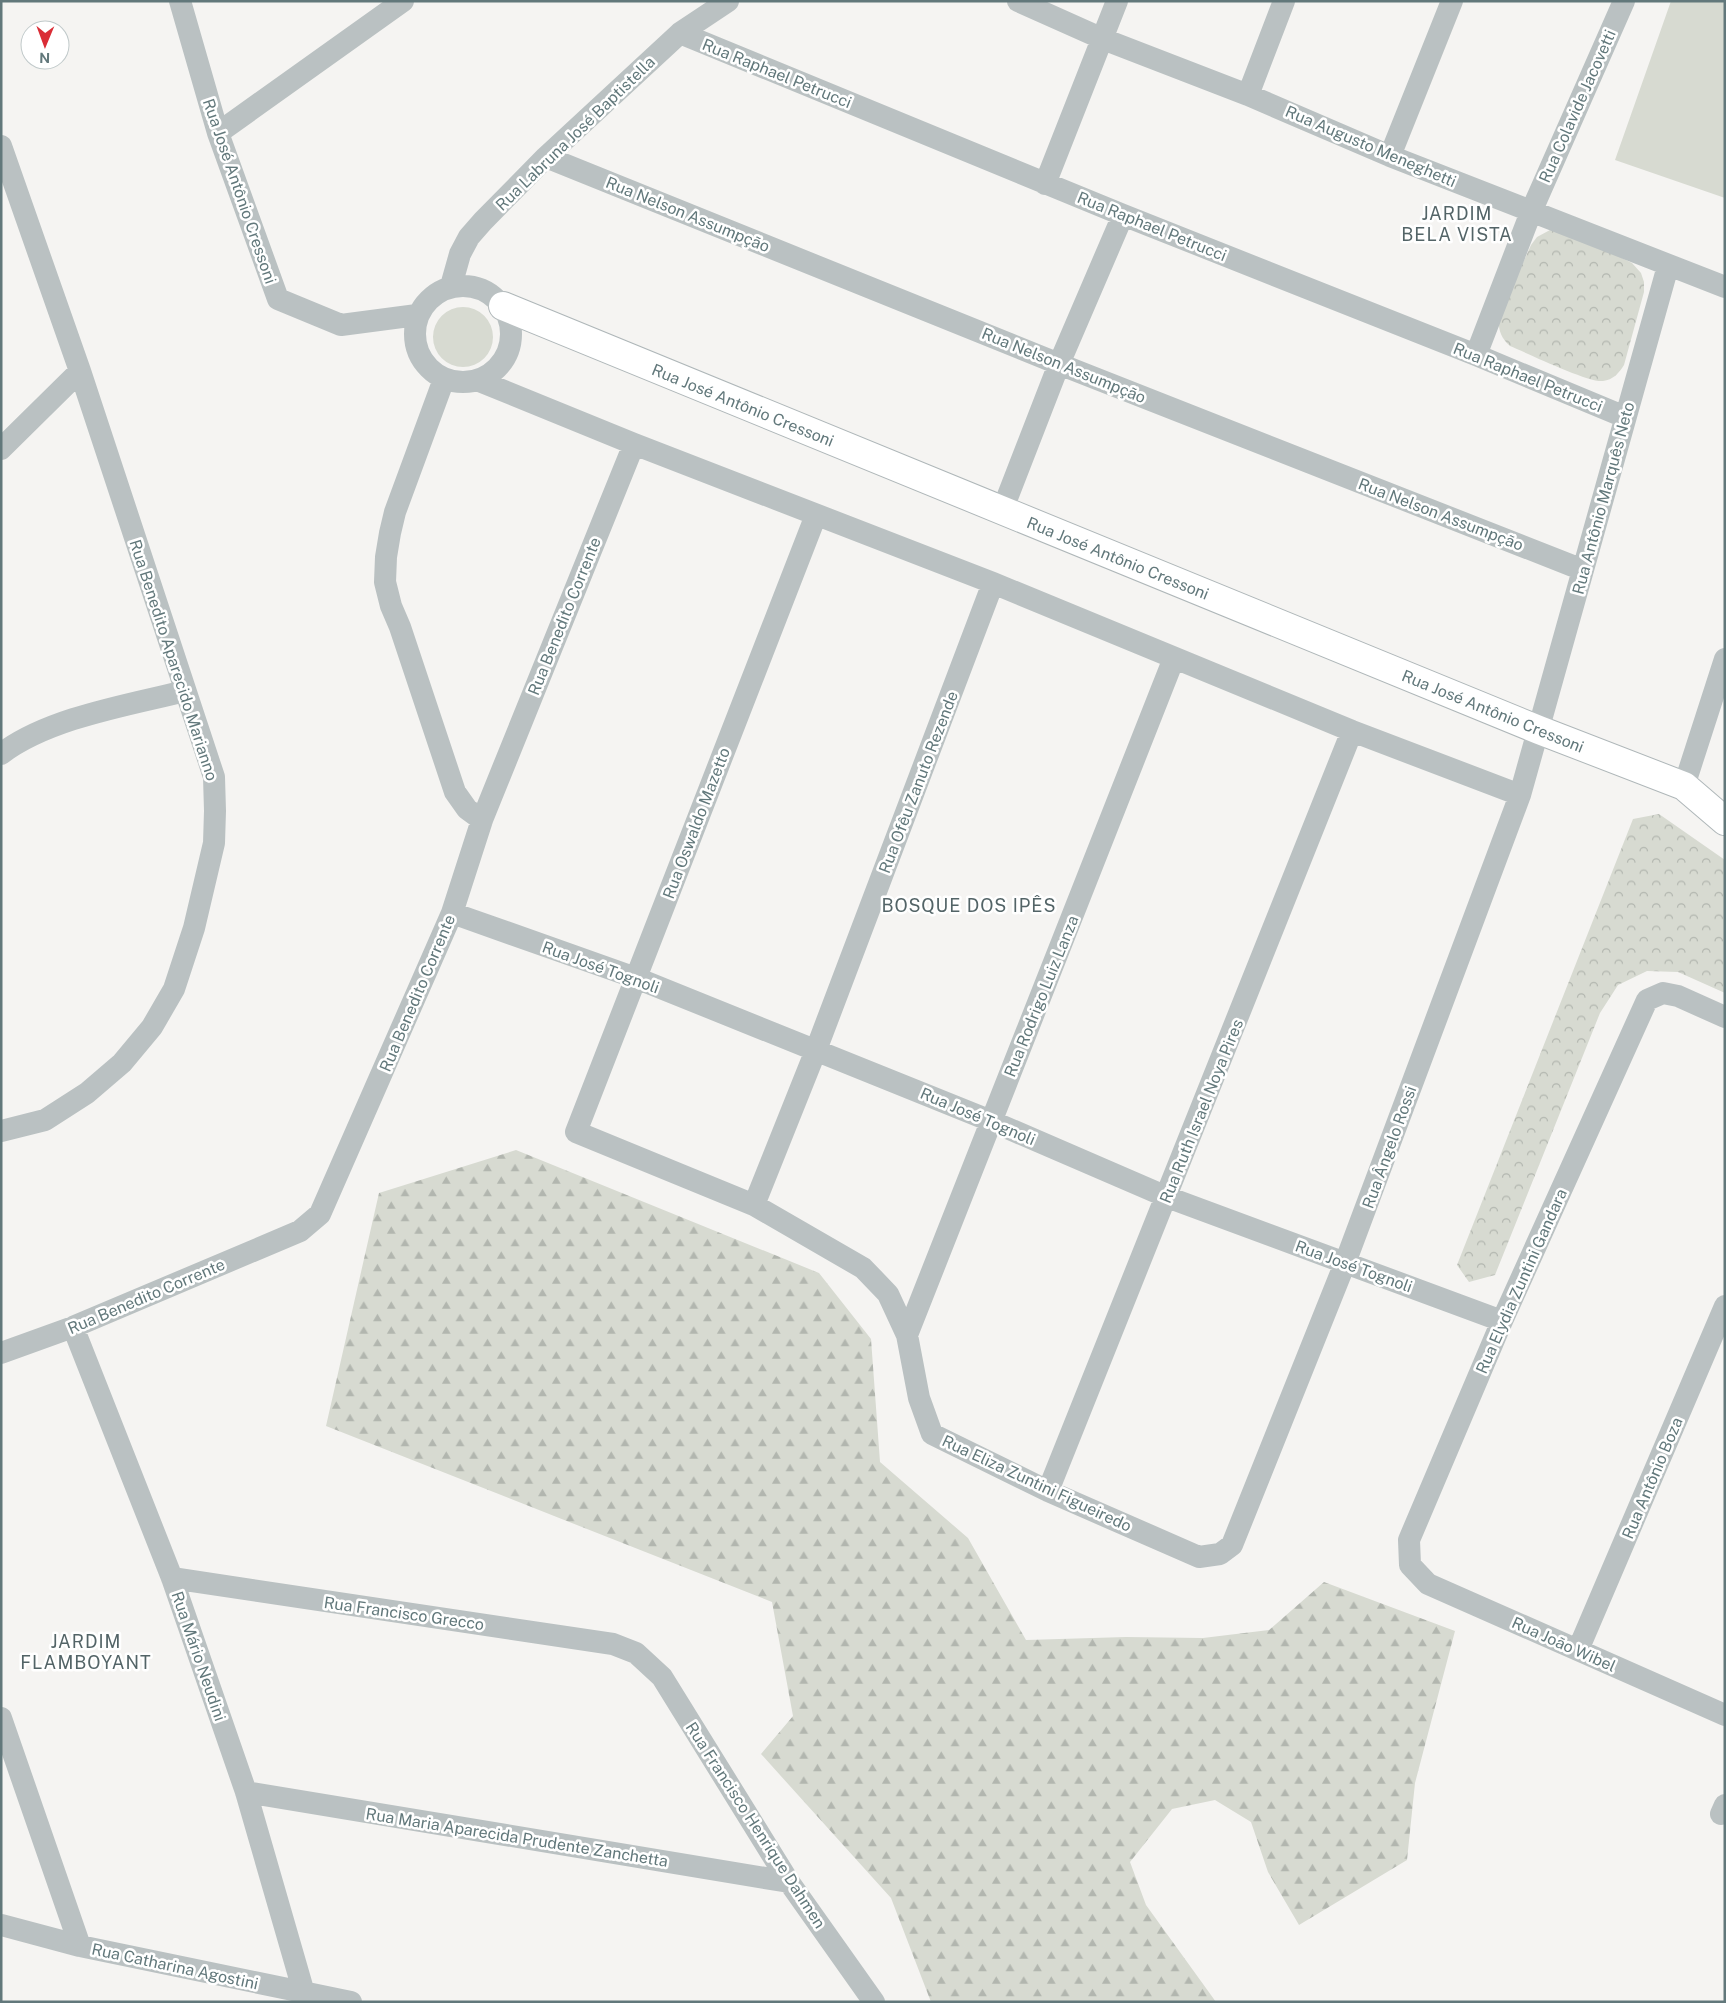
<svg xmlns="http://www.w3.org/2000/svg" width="1726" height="2003" font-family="'Public Sans',sans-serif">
	<defs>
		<pattern id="forest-firs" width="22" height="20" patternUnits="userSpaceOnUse" patternTransform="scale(1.25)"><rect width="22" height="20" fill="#d7dad1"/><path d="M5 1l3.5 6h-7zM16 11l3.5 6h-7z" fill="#b2b6af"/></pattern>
		<pattern id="park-crowns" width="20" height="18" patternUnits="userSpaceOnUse" patternTransform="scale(1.25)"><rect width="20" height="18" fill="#d7dad1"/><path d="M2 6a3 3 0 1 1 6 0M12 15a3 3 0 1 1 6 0" fill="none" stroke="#b2b6af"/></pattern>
	</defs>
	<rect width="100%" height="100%" fill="#f5f4f2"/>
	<path fill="#d7dad1" d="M 1671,1 L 1725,1 L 1725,198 L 1615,160 Z
		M433 337a30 30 0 1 1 60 0a30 30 0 1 1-60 0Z"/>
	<path fill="url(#forest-firs)" d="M 516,1150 L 819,1273 L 871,1339 L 880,1462 L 968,1538 L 1026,1640 L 1126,1637 L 1203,1638 L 1269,1630 L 1324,1582 L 1455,1631 L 1415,1783 L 1407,1860 L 1299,1925 L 1268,1872 L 1251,1822 L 1215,1800 L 1172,1809 L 1130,1862 L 1146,1905 L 1216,2002 L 931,2002 L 891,1898 L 761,1754 L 793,1716 L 772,1602 L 326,1426 L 379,1193 Z"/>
	<path fill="url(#park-crowns)" d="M 1550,230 L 1570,232 L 1632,263 L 1641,273 L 1644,282 L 1644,292 L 1624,365 C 1619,373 1613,380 1603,381 C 1589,383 1527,353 1510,346 C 1500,337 1498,329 1499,316 L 1531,245 L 1537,237 Z
		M 1659,814 L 1725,860 L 1725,993 L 1678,972 L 1647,971 L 1618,985 L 1600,1013 L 1495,1275 L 1469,1282 L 1457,1265 L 1633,819 Z"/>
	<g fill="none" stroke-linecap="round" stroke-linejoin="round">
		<defs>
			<path id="secondary" d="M 503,306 L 1539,730 L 1684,786 L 1725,821"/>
		</defs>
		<use href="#secondary" stroke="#afb7b9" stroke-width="30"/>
		<path stroke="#bac1c2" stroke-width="22" d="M 180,1 L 218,133 L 278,299 L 341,325 L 417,315
			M 1018,1 L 1103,39 L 1248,95 L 1390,156 L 1725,287
			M 680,33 L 1123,215 L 1476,355 L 1625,417
			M 1248,95 L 1284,1
			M 218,133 L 403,1
			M 1,146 L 80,371 L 214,777 L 215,811 L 214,843 L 194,928 L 174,989 L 152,1027 L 122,1063 L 87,1093 L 45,1120 L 1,1131
			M 1390,156 L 1452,1
			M 546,157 L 1059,364 L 1583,570
			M 1045,184 L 1117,1
			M415 334a48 48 0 1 1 96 0a48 48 0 1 1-96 0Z
			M 451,286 L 460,254 L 469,237 L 483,221 L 546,157 L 680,33 L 728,1
			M 1476,355 L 1531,212 L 1624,1
			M 444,379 L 395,512 L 390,533 L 386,557 L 385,582 L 391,606 L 400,627 L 455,792 L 467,809 L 482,820
			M 477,380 L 634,444 L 993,583 L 1352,731 L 1520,795
			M 1,449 L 80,371
			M 1002,511 L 1059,364 L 1123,215
			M 816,515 L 576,1132 L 754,1205 L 863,1268 L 888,1294 L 907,1335 L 919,1398 L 932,1434 L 1048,1491 L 1199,1557 L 1220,1554 L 1232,1545 L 1345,1263 L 1520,795 L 1668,266
			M 1,754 C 48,718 128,705 185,691
			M 1684,786 L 1725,659
			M 452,913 L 636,978 L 991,1121 L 1167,1197 L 1502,1321
			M 1725,1017 L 1678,996 L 1663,993 L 1647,1000 L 1502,1321 L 1409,1540 L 1410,1565 L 1428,1584 L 1725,1715
			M 754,1205 L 816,1050 L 993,583
			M 73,1327 L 172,1578 L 246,1792 L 304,1993
			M 907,1335 L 1174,658
			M 1,1353 L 73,1327 L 300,1231 L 320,1214 L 452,913 L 482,820 L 634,444
			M 1048,1491 L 1352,731
			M 172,1578 L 613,1644 L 636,1653 L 662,1677 L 789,1882 L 874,2002
			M 1578,1650 L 1725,1306
			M 1,1718 L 80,1946
			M 246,1792 L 789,1882
			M 1721,1814 L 1725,1805
			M 1,1925 L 80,1946 L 351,2002"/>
		<use href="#secondary" stroke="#fff" stroke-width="28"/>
	</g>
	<g text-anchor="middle" stroke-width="5" stroke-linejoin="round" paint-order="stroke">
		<g font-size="16" fill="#62787b" stroke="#fff">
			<text transform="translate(777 73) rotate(22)" y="6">Rua Raphael Petrucci</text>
			<text transform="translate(1577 106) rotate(-66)" y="6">Rua Colavide Jacovetti</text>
			<text transform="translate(575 133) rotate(-44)" y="6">Rua Labruna José Baptistella</text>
			<text transform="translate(1371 146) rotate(23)" y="6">Rua Augusto Meneghetti</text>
			<text transform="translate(240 191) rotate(71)" y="6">Rua José Antônio Cressoni</text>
			<text transform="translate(688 214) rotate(22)" y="6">Rua Nelson Assumpção</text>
			<text transform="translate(1152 226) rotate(22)" y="6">Rua Raphael Petrucci</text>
			<text transform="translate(1064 365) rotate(22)" y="6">Rua Nelson Assumpção</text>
			<text transform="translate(1528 377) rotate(22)" y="6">Rua Raphael Petrucci</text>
			<text transform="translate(743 405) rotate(22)" y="6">Rua José Antônio Cressoni</text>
			<text transform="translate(1603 498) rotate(-75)" y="6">Rua Antônio Marquês Neto</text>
			<text transform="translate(1441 514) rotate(21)" y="6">Rua Nelson Assumpção</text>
			<text transform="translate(1118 558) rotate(22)" y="6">Rua José Antônio Cressoni</text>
			<text transform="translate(564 616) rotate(-68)" y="6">Rua Benedito Corrente</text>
			<text transform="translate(174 660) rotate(72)" y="6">Rua Benedito Aparecido Marianno</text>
			<text transform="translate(1493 711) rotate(22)" y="6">Rua José Antônio Cressoni</text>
			<text transform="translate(918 782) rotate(-69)" y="6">Rua Ofêu Zanuto Rezende</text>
			<text transform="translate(696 823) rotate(-69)" y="6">Rua Oswaldo Mazetto</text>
			<text transform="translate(601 967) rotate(20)" y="6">Rua José Tognoli</text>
			<text transform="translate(417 993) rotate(-67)" y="6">Rua Benedito Corrente</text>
			<text transform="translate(1041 996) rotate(-68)" y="6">Rua Rodrigo Luiz Lanza</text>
			<text transform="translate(1201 1111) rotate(-68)" y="6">Rua Ruth Israel Noya Pires</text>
			<text transform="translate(978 1116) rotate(23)" y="6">Rua José Tognoli</text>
			<text transform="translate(1389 1147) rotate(-70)" y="6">Rua Ângelo Rossi</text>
			<text transform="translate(1354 1266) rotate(20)" y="6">Rua José Tognoli</text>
			<text transform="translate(1521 1281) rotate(-66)" y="6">Rua Elydia Zuntini Gandara</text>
			<text transform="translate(146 1296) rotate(-23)" y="6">Rua Benedito Corrente</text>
			<text transform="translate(1652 1478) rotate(-67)" y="6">Rua Antônio Boza</text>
			<text transform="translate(1037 1483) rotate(25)" y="6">Rua Eliza Zuntini Figueiredo</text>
			<text transform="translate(404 1613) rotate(8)" y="6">Rua Francisco Grecco</text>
			<text transform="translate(1564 1644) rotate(24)" y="6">Rua João Wibel</text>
			<text transform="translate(199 1656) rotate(71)" y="6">Rua Mário Neudini</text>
			<text transform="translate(756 1825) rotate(57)" y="6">Rua Francisco Henrique Dahmen</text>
			<text transform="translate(517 1837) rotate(9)" y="6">Rua Maria Aparecida Prudente Zanchetta</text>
			<text transform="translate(175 1966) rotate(12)" y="6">Rua Catharina Agostini</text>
		</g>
		<g font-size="18" letter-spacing="1" fill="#536467" stroke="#fff">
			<text x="1457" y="220">JARDIM<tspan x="1457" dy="21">BELA VISTA</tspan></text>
			<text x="969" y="912">BOSQUE DOS IPÊS</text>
			<text x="86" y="1648">JARDIM<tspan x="86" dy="21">FLAMBOYANT</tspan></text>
		</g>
	</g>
	<rect width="1726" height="2003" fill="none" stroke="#62787b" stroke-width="5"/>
	<g transform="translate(45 45) rotate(181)"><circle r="24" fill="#ffffff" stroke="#c0c9ca"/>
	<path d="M0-4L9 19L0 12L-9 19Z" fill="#da2d36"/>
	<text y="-8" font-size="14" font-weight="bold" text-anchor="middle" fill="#62787b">N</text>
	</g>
</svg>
